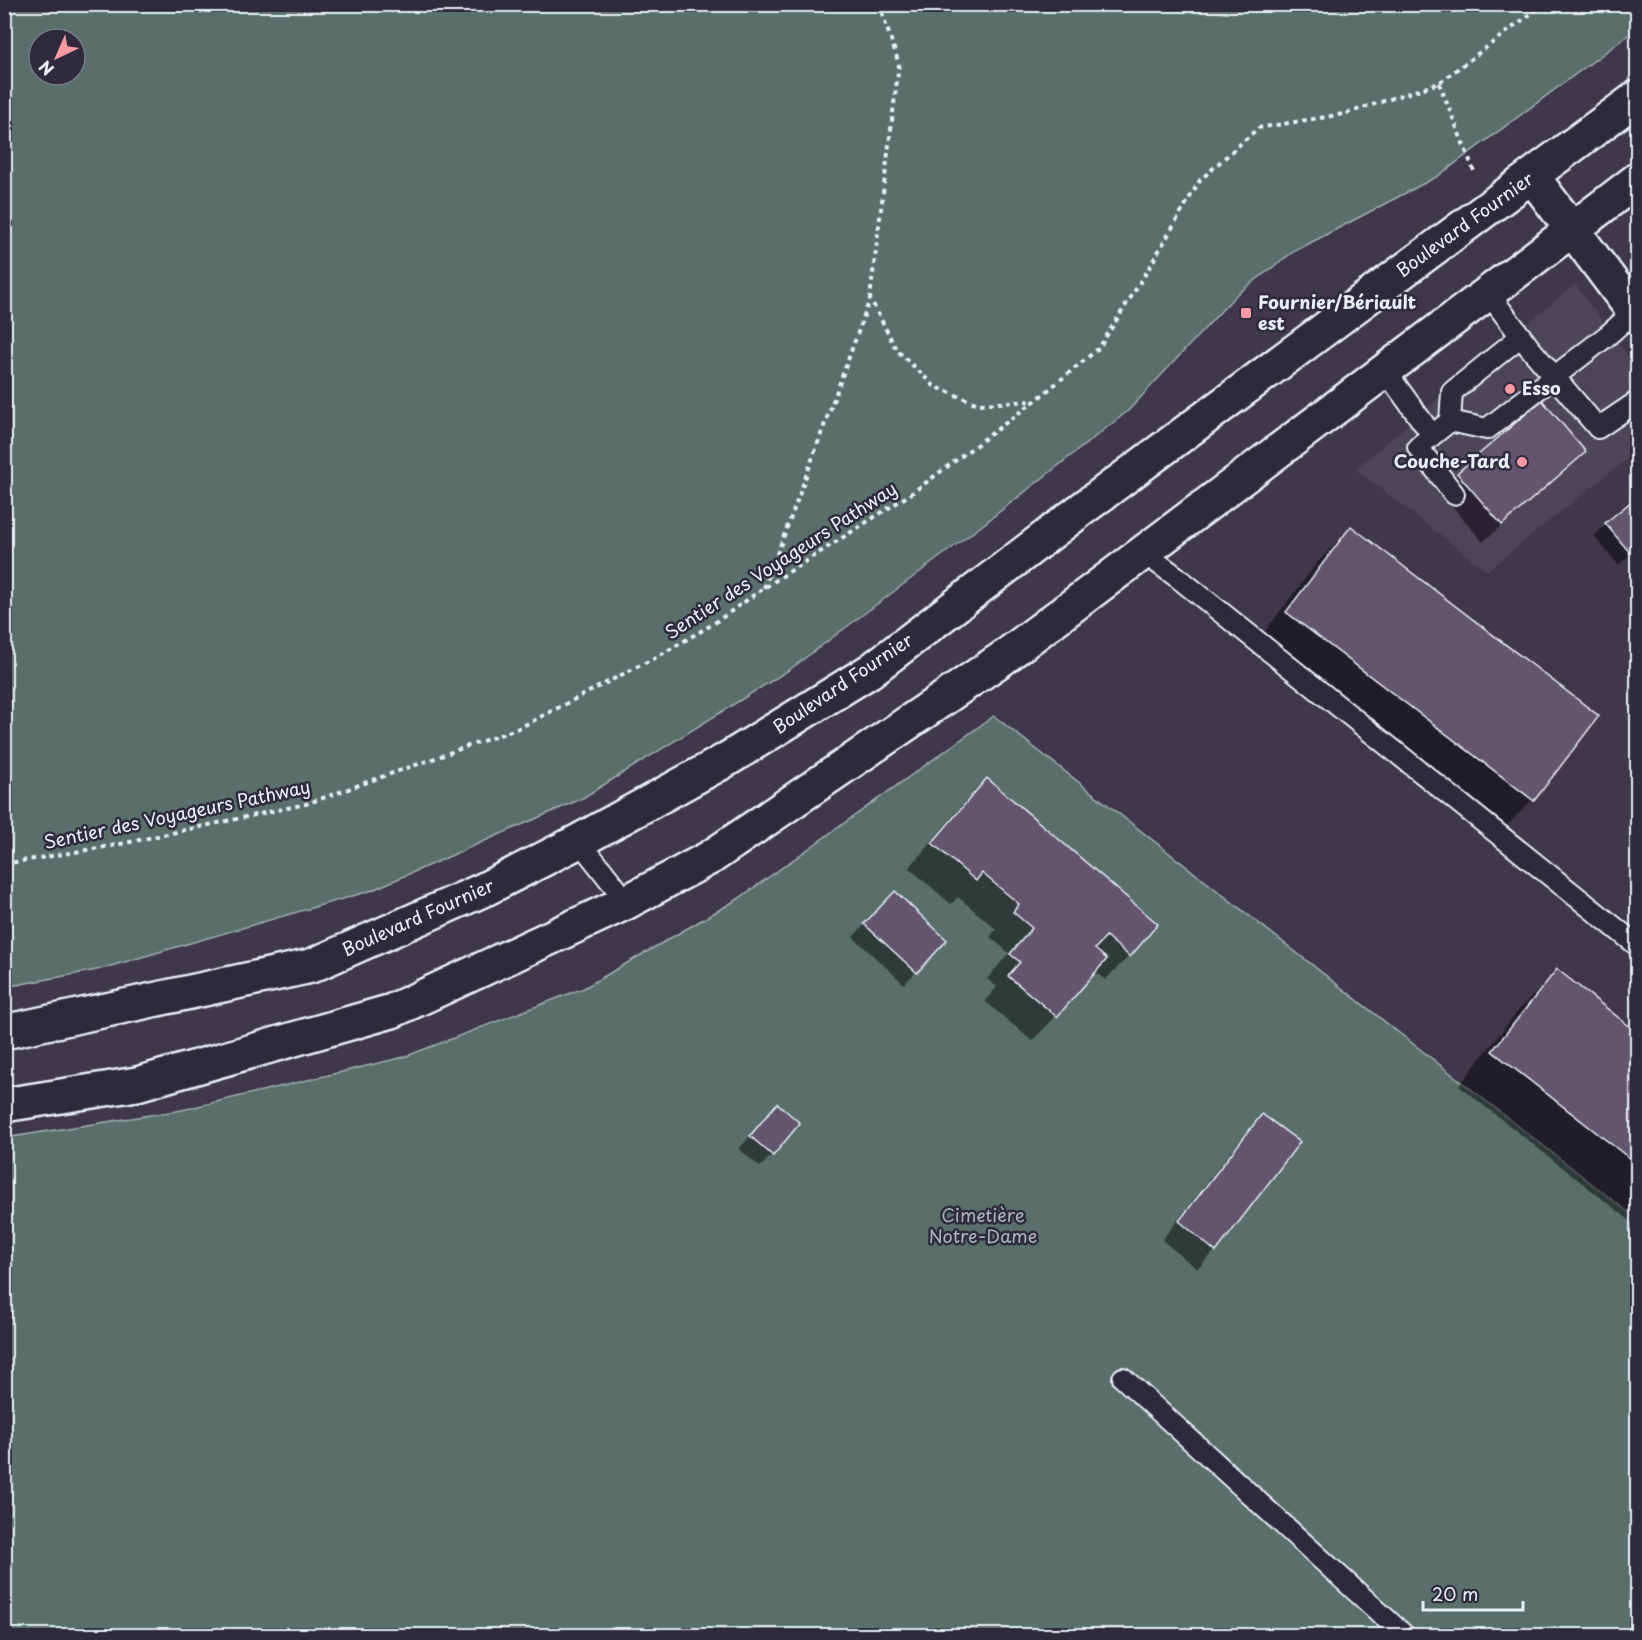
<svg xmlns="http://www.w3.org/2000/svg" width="1642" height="1640" font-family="'Playpen Sans',sans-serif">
	<rect width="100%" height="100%" fill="#3f374c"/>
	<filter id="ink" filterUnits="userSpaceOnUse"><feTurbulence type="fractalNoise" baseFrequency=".0167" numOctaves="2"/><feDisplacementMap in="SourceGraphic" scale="12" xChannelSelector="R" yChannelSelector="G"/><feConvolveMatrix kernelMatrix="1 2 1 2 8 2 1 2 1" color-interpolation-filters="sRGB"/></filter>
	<g filter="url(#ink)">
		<path fill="#4d445a" d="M 1575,284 L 1637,368 L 1637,451 L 1487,571 L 1355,469 Z"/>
		<path fill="#596f69" stroke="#a0b0b0" stroke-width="1.5" fill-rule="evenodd" d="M 5,4 L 1637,4 L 1638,28 L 1438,176 L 1293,252 L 1236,295 L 1128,411 L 980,527 L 789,670 L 581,799 L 370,891 L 97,970 L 5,987 ZM 39,39 L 75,39 L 75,75 L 39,75 Z
			M 994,716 L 1637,1219 L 1637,1635 L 5,1636 L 5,1138 L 182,1110 L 404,1057 L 584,988 L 738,899 Z"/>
		<path fill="#0007" d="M 1584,452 L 1566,470 L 1483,542 L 1440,492 L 1458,474 Z
			M 1638,498 L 1638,549 L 1618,565 L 1594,536 L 1606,524 Z
			M 1351,528 L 1596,716 L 1532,800 L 1498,835 L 1253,647 L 1317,563 Z
			M 987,780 L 1129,956 L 1105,980 L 1094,971 L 1056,1016 L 1032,1041 L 985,1001 L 997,987 L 987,979 L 1009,953 L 990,937 L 996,929 L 958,897 L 951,904 L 909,868 L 963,804 Z
			M 883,905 L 916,972 L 904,984 L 853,937 Z
			M 1557,971 L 1638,1035 L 1638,1227 L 1459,1086 L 1522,1006 Z
			M 777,1106 L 772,1155 L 760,1167 L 739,1149 L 765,1118 Z
			M 1262,1116 L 1215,1251 L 1197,1269 L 1162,1240 L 1244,1135 Z"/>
		<path fill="#645570" stroke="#e8f1f8" stroke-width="1.5" d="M 1542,400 L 1586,452 L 1502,525 L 1457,473 Z
			M 1638,496 L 1638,549 L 1631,554 L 1605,523 Z
			M 1351,526 L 1599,716 L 1534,801 L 1286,612 Z
			M 987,778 L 1158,924 L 1130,957 L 1106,936 L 1095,949 L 1107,959 L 1057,1017 L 1008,976 L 1020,962 L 1010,954 L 1032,928 L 1013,912 L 1019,904 L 982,873 L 976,881 L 932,843 Z
			M 895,891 L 947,940 L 917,973 L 864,924 Z
			M 1557,969 L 1638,1033 L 1638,1165 L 1492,1051 Z
			M 777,1103 L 800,1123 L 773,1156 L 750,1136 Z
			M 1262,1114 L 1300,1142 L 1216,1252 L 1179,1221 Z"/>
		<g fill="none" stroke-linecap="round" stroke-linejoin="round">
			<defs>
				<path id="lane" d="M 1488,293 L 1529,347 L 1598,428 L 1638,401
					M 1521,336 L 1452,392 L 1450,421 L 1487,429 L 1608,335 L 1634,312
					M 1385,370 L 1432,435
					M 1450,421 L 1418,447 L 1454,494
					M 1144,553 L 1177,577 L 1638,946
					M 579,841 L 627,902
					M 1123,1378 L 1405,1636"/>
				<path id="street" d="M 1532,176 L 1638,317"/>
				<path id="secondary" d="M 4,1032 L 311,966 L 485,889 L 579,841 L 726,760 L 870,671 L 1086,506 L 1638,97
					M 4,1105 L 137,1084 L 392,1011 L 627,902 L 711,857 L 1003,658 L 1573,229 L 1638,179"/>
			</defs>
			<use href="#lane" stroke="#e8f1f8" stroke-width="24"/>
			<use href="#street" stroke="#e8f1f8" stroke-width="38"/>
			<use href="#secondary" stroke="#e8f1f8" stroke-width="38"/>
			<path stroke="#e8f1f8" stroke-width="4" stroke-dasharray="4.5 4.5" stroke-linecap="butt" d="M 879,4 L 899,64 L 870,298 L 896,349 L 934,386 L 978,404 L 1034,401
				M 1439,83 L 1474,171
				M 764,588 L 793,512 L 870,299
				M 4,864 L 116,845 L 306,804 L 519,728 L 662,654 L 713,624 L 764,588 L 912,493 L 1035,401 L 1099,348 L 1149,268 L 1200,180 L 1258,128 L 1344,114 L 1439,83 L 1544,4"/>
			<use href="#lane" stroke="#2f2a3d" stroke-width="20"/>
			<use href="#street" stroke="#2f2a3d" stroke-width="33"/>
			<use href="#secondary" stroke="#2f2a3d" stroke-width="33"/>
		</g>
	</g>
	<g fill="#ff9aa2" stroke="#2f2a3d" stroke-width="2">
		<rect x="1240" y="307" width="12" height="12" rx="3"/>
		<circle cx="1510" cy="389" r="6"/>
		<circle cx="1522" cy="462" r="6"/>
	</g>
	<g text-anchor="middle" stroke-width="5" stroke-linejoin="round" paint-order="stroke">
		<g font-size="18" fill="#e8f1f8" stroke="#2f2a3d">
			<text transform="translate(1465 225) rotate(-36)" y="6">Boulevard Fournier</text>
			<text transform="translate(781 561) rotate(-33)" y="6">Sentier des Voyageurs Pathway</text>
			<text transform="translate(843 684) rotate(-34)" y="6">Boulevard Fournier</text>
			<text transform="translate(177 815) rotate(-12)" y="6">Sentier des Voyageurs Pathway</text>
			<text transform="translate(418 918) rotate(-24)" y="6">Boulevard Fournier</text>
		</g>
		<g font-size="18" font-weight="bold" fill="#e8f1f8" stroke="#2f2a3d" text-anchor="start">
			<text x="1258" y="309">Fournier/Bériault<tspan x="1258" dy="21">est</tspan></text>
			<text x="1522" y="395">Esso</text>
			<text x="1510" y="468" text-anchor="end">Couche-Tard</text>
		</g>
		<g font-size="18" fill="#a8b6b8" stroke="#2f2a3d">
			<text x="983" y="1222">Cimetière<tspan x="983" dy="21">Notre-Dame</tspan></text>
		</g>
	</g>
	<rect width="1642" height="1640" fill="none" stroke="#2f2a3d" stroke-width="24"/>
	<rect x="12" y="12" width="1618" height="1616" fill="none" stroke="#e8f1f8" stroke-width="2" filter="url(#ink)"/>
	<g transform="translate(57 57) rotate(224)"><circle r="28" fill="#2f2a3d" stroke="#797a88" stroke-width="1.5"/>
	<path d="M0-4.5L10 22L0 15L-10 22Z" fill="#ff9aa2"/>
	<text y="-9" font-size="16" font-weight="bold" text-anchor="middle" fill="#e8f1f8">N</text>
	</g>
	<path d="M1423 1601v9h100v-9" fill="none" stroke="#e8f1f8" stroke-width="3"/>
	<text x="1432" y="1601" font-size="18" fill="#e8f1f8" stroke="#2f2a3d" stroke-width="4.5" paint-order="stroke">20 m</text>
</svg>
